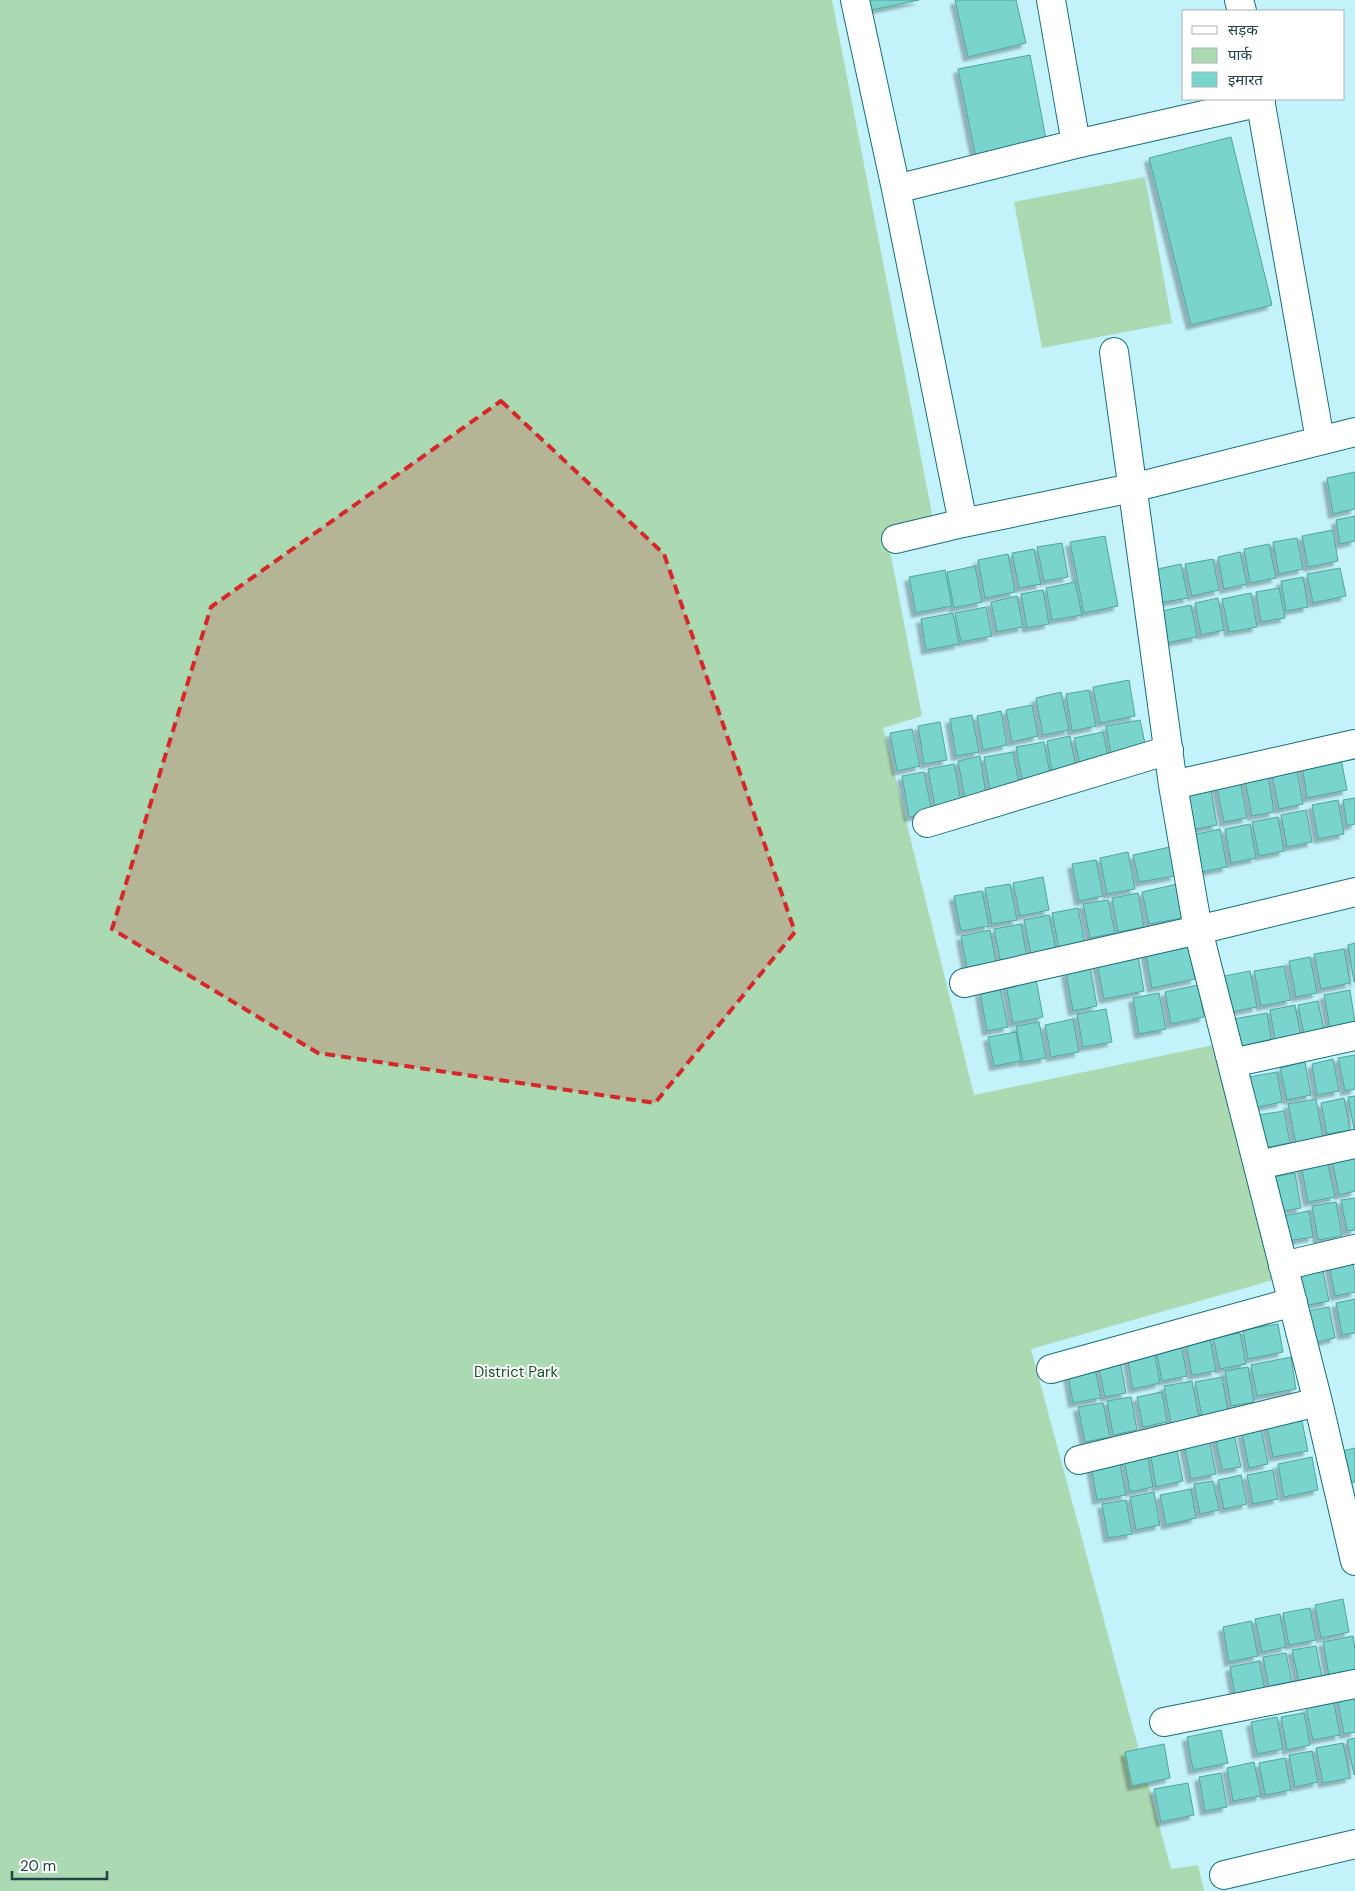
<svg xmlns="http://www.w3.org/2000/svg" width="1355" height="1891" font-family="'DM Sans','Noto Sans Devanagari',sans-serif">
	<defs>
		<filter id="shadow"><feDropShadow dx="-4.5" dy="4.5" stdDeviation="1" flood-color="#0004"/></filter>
	</defs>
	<rect width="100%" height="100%" fill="#c3f2fa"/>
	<path fill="#abd9b2" d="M 0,0 L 832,0 L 934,524 L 887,535 L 922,716 L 883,728 L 974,1095 L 1223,1043 L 1280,1278 L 1031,1349 L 1171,1869 L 1198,1865 L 1204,1891 L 0,1891 Z
		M 1145,177 L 1172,323 L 1042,348 L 1014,202 Z"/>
	<path fill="#78d4cc" stroke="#51a49d" filter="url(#shadow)" d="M 861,0 L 919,0 L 863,12 Z
		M 955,0 L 1016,0 L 1026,43 L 968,57 Z
		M 1030,55 L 1047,144 L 976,158 L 958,69 Z
		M 1231,137 L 1272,305 L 1191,325 L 1149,158 Z
		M 1355,472 L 1355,509 L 1333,514 L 1327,478 Z
		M 1355,516 L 1355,541 L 1340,544 L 1336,520 Z
		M 1333,530 L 1338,561 L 1308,567 L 1302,536 Z
		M 1105,536 L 1118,606 L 1084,613 L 1070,542 Z
		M 1297,538 L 1303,569 L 1279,574 L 1273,542 Z
		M 1062,543 L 1068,577 L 1044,581 L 1037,547 Z
		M 1269,544 L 1276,578 L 1250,583 L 1244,549 Z
		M 1034,549 L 1041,584 L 1019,588 L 1012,553 Z
		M 1240,552 L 1247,584 L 1224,589 L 1218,557 Z
		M 1008,554 L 1015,592 L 985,598 L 978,560 Z
		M 1213,559 L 1219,590 L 1192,596 L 1185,564 Z
		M 1181,564 L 1188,598 L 1159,603 L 1153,570 Z
		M 975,566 L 982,602 L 954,608 L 947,572 Z
		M 1340,568 L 1346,596 L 1313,603 L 1307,574 Z
		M 945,570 L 952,606 L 916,613 L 909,577 Z
		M 1303,577 L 1308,607 L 1286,611 L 1281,581 Z
		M 1075,582 L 1082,615 L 1052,620 L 1046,588 Z
		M 1279,588 L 1285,618 L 1261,622 L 1256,592 Z
		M 1043,590 L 1049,624 L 1027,628 L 1021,594 Z
		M 1251,593 L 1257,627 L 1229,632 L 1222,599 Z
		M 1017,596 L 1023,627 L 997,632 L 991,602 Z
		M 1218,598 L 1224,630 L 1201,635 L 1195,603 Z
		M 1191,605 L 1197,637 L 1166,643 L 1161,611 Z
		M 986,607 L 992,636 L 961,642 L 955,613 Z
		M 953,613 L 959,644 L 926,650 L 921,619 Z
		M 1129,680 L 1135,716 L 1100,723 L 1093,687 Z
		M 1089,690 L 1096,726 L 1072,731 L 1066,694 Z
		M 1061,692 L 1069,730 L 1043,735 L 1036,698 Z
		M 1032,705 L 1038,736 L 1012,742 L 1006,710 Z
		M 1001,711 L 1007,745 L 983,750 L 977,716 Z
		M 972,715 L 979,752 L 956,756 L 950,719 Z
		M 1140,720 L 1147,753 L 1112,760 L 1106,726 Z
		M 940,722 L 947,760 L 924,764 L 918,726 Z
		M 912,729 L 920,766 L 897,771 L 890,733 Z
		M 1103,732 L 1109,760 L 1080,765 L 1074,738 Z
		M 1070,736 L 1076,768 L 1052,772 L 1047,741 Z
		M 1044,742 L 1050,774 L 1022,779 L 1016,747 Z
		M 1013,752 L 1019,784 L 990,790 L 984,757 Z
		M 980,756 L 986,794 L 965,799 L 958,761 Z
		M 1341,759 L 1347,790 L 1307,798 L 1302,766 Z
		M 954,764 L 961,802 L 935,807 L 928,769 Z
		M 1296,766 L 1303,804 L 1279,809 L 1271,771 Z
		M 924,772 L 932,813 L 909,817 L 902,776 Z
		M 1268,776 L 1274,812 L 1252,816 L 1245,780 Z
		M 1240,780 L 1247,818 L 1224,822 L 1216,784 Z
		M 1211,791 L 1217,825 L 1186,831 L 1179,797 Z
		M 1355,798 L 1355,824 L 1347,826 L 1343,800 Z
		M 1338,800 L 1344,834 L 1318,839 L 1312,805 Z
		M 1306,810 L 1312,842 L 1287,847 L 1281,815 Z
		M 1278,817 L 1284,851 L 1259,856 L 1252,822 Z
		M 1250,824 L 1256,858 L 1231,863 L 1225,829 Z
		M 1220,829 L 1227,867 L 1195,873 L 1188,836 Z
		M 1170,847 L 1175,876 L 1139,882 L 1133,855 Z
		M 1128,852 L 1135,889 L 1107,894 L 1100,858 Z
		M 1096,860 L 1103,896 L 1079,901 L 1072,864 Z
		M 1043,877 L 1049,910 L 1020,916 L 1013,883 Z
		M 1010,884 L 1017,920 L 992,924 L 985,888 Z
		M 1177,884 L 1183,918 L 1149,924 L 1142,892 Z
		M 982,891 L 989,926 L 961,931 L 954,896 Z
		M 1138,893 L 1144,927 L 1118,932 L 1112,898 Z
		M 1108,900 L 1115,933 L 1090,938 L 1083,904 Z
		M 1078,908 L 1085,944 L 1059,949 L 1052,913 Z
		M 1049,915 L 1056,950 L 1031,954 L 1024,920 Z
		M 1021,924 L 1027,958 L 1001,963 L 994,929 Z
		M 990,930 L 997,968 L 968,974 L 961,936 Z
		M 1187,941 L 1195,979 L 1152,988 L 1145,949 Z
		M 1355,943 L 1355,982 L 1354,982 L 1348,945 Z
		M 1344,949 L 1350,983 L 1321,989 L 1314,954 Z
		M 1138,956 L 1144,991 L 1104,999 L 1097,964 Z
		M 1310,957 L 1317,993 L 1296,997 L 1289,961 Z
		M 1284,966 L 1291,1000 L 1261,1006 L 1254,971 Z
		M 1090,967 L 1097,1006 L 1073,1011 L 1066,972 Z
		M 1250,971 L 1257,1007 L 1226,1013 L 1219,977 Z
		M 1036,979 L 1043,1017 L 1013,1023 L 1006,985 Z
		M 1198,985 L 1204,1017 L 1171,1024 L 1165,992 Z
		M 1000,988 L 1008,1027 L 987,1031 L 980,992 Z
		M 1350,990 L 1355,1023 L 1330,1028 L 1324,995 Z
		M 1159,993 L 1166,1029 L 1139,1034 L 1133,998 Z
		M 1318,1001 L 1324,1030 L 1304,1034 L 1298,1005 Z
		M 1295,1005 L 1301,1037 L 1275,1041 L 1270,1010 Z
		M 1106,1009 L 1112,1042 L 1083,1047 L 1077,1014 Z
		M 1267,1013 L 1272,1045 L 1240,1051 L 1234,1019 Z
		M 1073,1019 L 1079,1052 L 1051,1057 L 1045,1025 Z
		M 1039,1022 L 1046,1058 L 1023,1062 L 1016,1026 Z
		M 1016,1032 L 1021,1061 L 994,1066 L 988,1037 Z
		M 1355,1055 L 1355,1089 L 1345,1091 L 1338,1058 Z
		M 1333,1059 L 1339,1091 L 1317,1095 L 1312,1064 Z
		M 1305,1062 L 1311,1095 L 1287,1100 L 1280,1068 Z
		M 1277,1072 L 1282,1102 L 1254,1108 L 1249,1077 Z
		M 1355,1096 L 1355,1129 L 1354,1129 L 1348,1097 Z
		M 1344,1098 L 1350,1130 L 1327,1134 L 1321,1103 Z
		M 1316,1099 L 1323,1138 L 1296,1144 L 1288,1104 Z
		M 1284,1111 L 1290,1143 L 1264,1148 L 1258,1115 Z
		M 1355,1155 L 1355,1191 L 1339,1195 L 1332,1160 Z
		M 1327,1160 L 1335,1197 L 1308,1202 L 1301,1165 Z
		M 1295,1173 L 1301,1208 L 1279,1212 L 1273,1177 Z
		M 1355,1198 L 1355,1230 L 1347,1231 L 1341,1200 Z
		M 1336,1202 L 1342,1236 L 1318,1240 L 1312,1206 Z
		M 1309,1211 L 1313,1237 L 1288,1241 L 1284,1216 Z
		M 1352,1258 L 1355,1276 L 1355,1292 L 1335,1296 L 1329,1263 Z
		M 1322,1266 L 1329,1301 L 1299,1307 L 1292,1272 Z
		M 1355,1299 L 1355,1333 L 1342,1335 L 1336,1303 Z
		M 1329,1307 L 1335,1338 L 1308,1344 L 1302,1312 Z
		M 1278,1324 L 1283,1352 L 1248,1359 L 1243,1330 Z
		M 1240,1333 L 1246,1364 L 1220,1369 L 1213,1337 Z
		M 1210,1339 L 1216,1371 L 1192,1375 L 1186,1344 Z
		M 1181,1344 L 1187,1376 L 1162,1381 L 1156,1349 Z
		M 1154,1351 L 1160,1383 L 1133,1389 L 1127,1356 Z
		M 1291,1357 L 1296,1389 L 1257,1396 L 1251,1365 Z
		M 1120,1360 L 1126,1393 L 1105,1397 L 1098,1364 Z
		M 1094,1363 L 1101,1398 L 1073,1403 L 1067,1368 Z
		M 1248,1367 L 1254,1402 L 1231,1406 L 1225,1371 Z
		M 1222,1377 L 1228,1411 L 1202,1416 L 1195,1382 Z
		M 1192,1381 L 1199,1418 L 1171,1424 L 1164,1386 Z
		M 1162,1392 L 1167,1422 L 1143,1427 L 1137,1397 Z
		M 1131,1397 L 1137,1430 L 1113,1435 L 1107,1401 Z
		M 1103,1403 L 1110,1437 L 1085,1442 L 1078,1407 Z
		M 1301,1416 L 1308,1451 L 1273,1457 L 1266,1423 Z
		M 1261,1429 L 1268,1464 L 1249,1468 L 1242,1433 Z
		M 1234,1433 L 1241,1467 L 1222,1470 L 1215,1436 Z
		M 1209,1439 L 1216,1474 L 1191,1479 L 1184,1444 Z
		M 1176,1446 L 1183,1481 L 1156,1487 L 1150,1452 Z
		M 1355,1448 L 1355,1482 L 1344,1484 L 1338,1452 Z
		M 1147,1454 L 1153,1487 L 1130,1492 L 1124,1458 Z
		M 1312,1457 L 1318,1490 L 1284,1497 L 1278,1464 Z
		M 1119,1459 L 1126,1495 L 1097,1500 L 1091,1465 Z
		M 1273,1470 L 1278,1499 L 1253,1504 L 1247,1475 Z
		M 1241,1475 L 1247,1504 L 1224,1509 L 1218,1480 Z
		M 1213,1481 L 1219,1510 L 1200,1514 L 1194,1484 Z
		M 1191,1489 L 1196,1518 L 1166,1525 L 1160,1495 Z
		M 1154,1492 L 1160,1525 L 1136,1530 L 1130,1497 Z
		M 1126,1500 L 1132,1534 L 1108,1538 L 1102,1504 Z
		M 1343,1599 L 1349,1632 L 1321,1638 L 1315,1605 Z
		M 1310,1608 L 1316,1640 L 1289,1645 L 1283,1613 Z
		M 1280,1614 L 1286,1647 L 1262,1652 L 1255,1619 Z
		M 1251,1621 L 1258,1656 L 1229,1662 L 1223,1627 Z
		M 1353,1636 L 1355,1649 L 1355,1671 L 1329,1676 L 1323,1642 Z
		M 1316,1646 L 1323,1682 L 1300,1687 L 1292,1650 Z
		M 1286,1653 L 1293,1687 L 1270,1692 L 1263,1657 Z
		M 1259,1661 L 1266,1695 L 1236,1701 L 1230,1667 Z
		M 1355,1693 L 1355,1732 L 1344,1734 L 1337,1696 Z
		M 1334,1703 L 1340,1735 L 1313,1740 L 1306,1708 Z
		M 1304,1713 L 1310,1745 L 1287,1750 L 1281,1717 Z
		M 1277,1717 L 1283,1749 L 1257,1754 L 1251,1722 Z
		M 1221,1730 L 1228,1763 L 1193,1770 L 1187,1737 Z
		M 1355,1738 L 1355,1774 L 1354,1775 L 1347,1740 Z
		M 1343,1743 L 1350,1778 L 1323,1783 L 1316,1748 Z
		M 1164,1744 L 1170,1778 L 1132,1786 L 1125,1752 Z
		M 1312,1751 L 1318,1782 L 1295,1787 L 1289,1755 Z
		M 1285,1758 L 1291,1790 L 1265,1795 L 1259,1763 Z
		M 1254,1762 L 1261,1796 L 1233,1801 L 1227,1768 Z
		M 1221,1773 L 1227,1807 L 1205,1811 L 1199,1777 Z
		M 1188,1783 L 1194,1815 L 1161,1822 L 1154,1789 Z"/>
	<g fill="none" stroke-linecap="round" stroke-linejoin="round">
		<defs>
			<path id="minor" d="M 855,0 L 896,189 L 963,523
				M 1051,0 L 1076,144
				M 1239,0 L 1242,11
				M 1260,99 L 1320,440
				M 896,189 L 1076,144 L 1261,102
				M 1114,352 L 1173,785 L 1198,930 L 1318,1402 L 1355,1561
				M 896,539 L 963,523 L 1132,488 L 1355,432
				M 1173,785 L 1355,744
				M 927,823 L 1169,750
				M 964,983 L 1198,930 L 1355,892
				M 1232,1063 L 1355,1036
				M 1258,1165 L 1355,1144
				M 1283,1266 L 1355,1249
				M 1051,1369 L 1293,1302
				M 1079,1460 L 1318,1402
				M 1164,1722 L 1355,1684
				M 1224,1875 L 1355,1844"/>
		</defs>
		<use href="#minor" stroke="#12707c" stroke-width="30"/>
		<use href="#minor" stroke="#fff" stroke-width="28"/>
	</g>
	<path fill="#d62828" fill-opacity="0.2" stroke="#d62828" stroke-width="4" stroke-dasharray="10 6" stroke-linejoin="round" d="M 501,401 L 664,554 L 795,932 L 655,1103 L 318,1053 L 112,929 L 211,607 Z"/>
	<g text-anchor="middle" stroke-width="4" stroke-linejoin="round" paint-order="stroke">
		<g font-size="15" fill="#155226" stroke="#fff">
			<text x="516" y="1377">District Park</text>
		</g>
	</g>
	<rect x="1182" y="10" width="162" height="90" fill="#ffffff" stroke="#a6b4b6"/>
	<rect x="1192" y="26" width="25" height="8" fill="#ffffff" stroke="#a6b4b6"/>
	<text x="1228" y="35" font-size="15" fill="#214348">सड़क</text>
	<rect x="1192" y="48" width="25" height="15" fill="#abd9b2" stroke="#a6b4b6"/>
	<text x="1228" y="60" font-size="15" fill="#214348">पार्क</text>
	<rect x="1192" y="72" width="25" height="15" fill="#78d4cc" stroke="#a6b4b6"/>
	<text x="1228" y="85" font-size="15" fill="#214348">इमारत</text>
	<path d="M12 1871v8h95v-8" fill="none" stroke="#214348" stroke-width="2.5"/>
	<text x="20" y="1871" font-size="15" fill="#214348" stroke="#ffffff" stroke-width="4" paint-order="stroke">20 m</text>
</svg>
